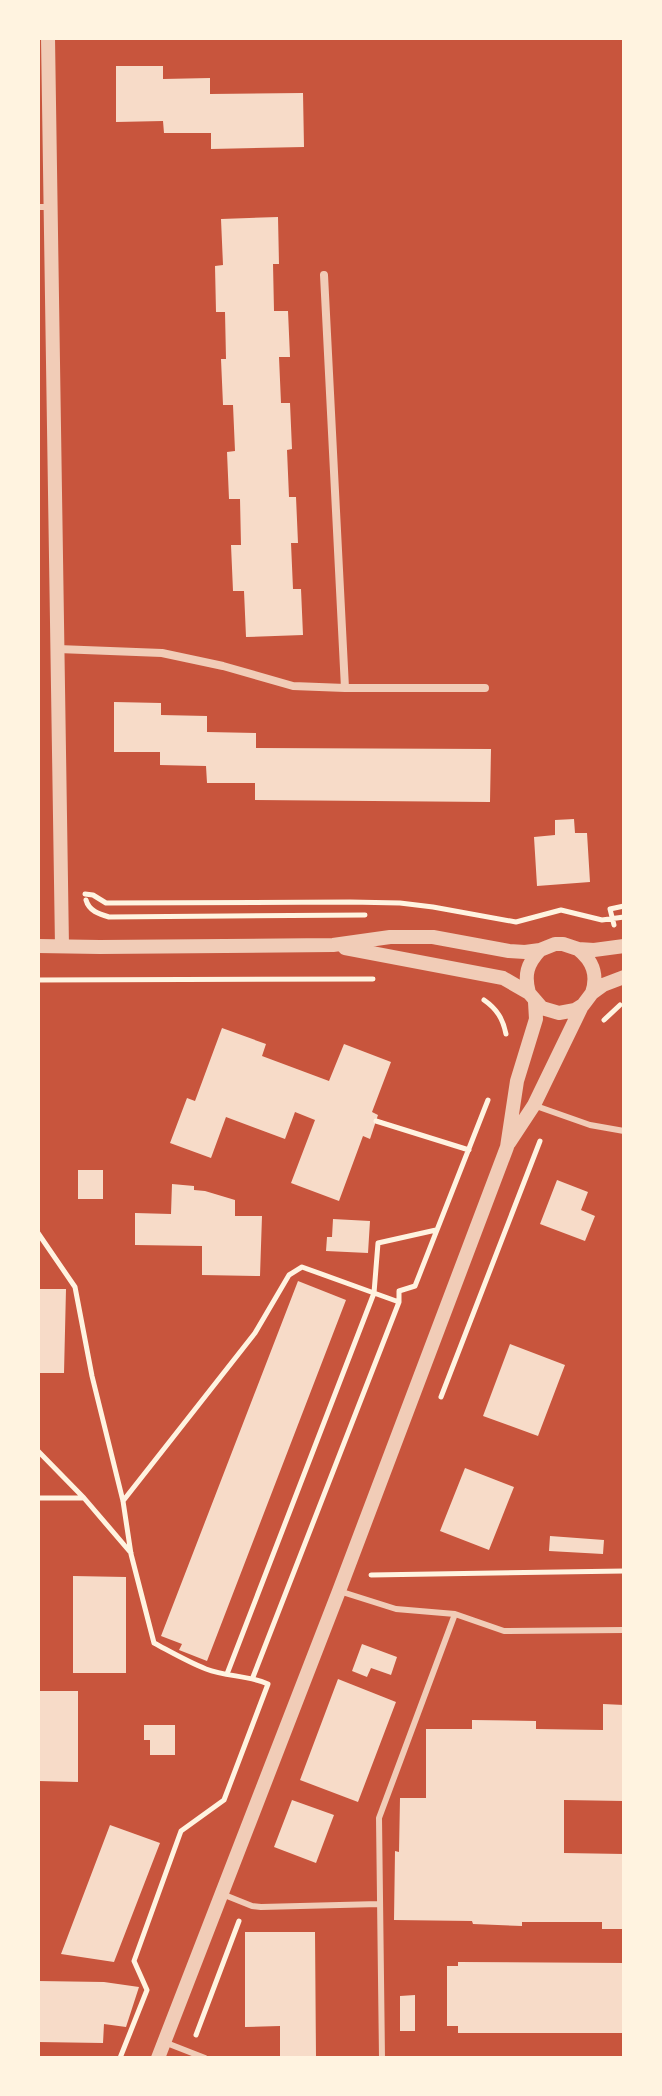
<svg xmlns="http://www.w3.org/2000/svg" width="662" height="2096" font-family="Literata,serif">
	<rect width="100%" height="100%" fill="#c8553d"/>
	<path fill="#f7dbc8" d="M 116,66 L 163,66 L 163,79 L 210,78 L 210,94 L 303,93 L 304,147 L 211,149 L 211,133 L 164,133 L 163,121 L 116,122 Z
		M 278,217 L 279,264 L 273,264 L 274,311 L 288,311 L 290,357 L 279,357 L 281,403 L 290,403 L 292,449 L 287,450 L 289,497 L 296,497 L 298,543 L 291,543 L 293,589 L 301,589 L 303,635 L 246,637 L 244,591 L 233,591 L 231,545 L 241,545 L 240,499 L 229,499 L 227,452 L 235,451 L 233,405 L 223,405 L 221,359 L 226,359 L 225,312 L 216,312 L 215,266 L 223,265 L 221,219 Z
		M 114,702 L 161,703 L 161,715 L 207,716 L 207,732 L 256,733 L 256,748 L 491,749 L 490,802 L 255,800 L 255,783 L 207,783 L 206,766 L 160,765 L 160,752 L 114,752 Z
		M 574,819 L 575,833 L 587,833 L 590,882 L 537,886 L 534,837 L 555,835 L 555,820 Z
		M 222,1028 L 266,1044 L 262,1056 L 329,1081 L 344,1044 L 391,1062 L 372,1112 L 378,1115 L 370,1139 L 363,1136 L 339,1201 L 291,1183 L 315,1120 L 295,1112 L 285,1139 L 226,1117 L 211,1158 L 170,1143 L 187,1098 L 195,1101 Z
		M 78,1170 L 103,1170 L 103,1199 L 78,1199 Z
		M 557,1180 L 588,1192 L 581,1210 L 595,1216 L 585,1241 L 540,1224 Z
		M 172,1184 L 194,1186 L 194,1190 L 205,1191 L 235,1200 L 235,1216 L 262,1216 L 260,1276 L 202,1275 L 202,1246 L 135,1245 L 135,1213 L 171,1214 Z
		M 333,1219 L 370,1221 L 368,1253 L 326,1251 L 327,1237 L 332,1237 Z
		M 298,1281 L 346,1300 L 207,1661 L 179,1650 L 182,1644 L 161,1636 Z
		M 38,1289 L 66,1289 L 64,1373 L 38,1373 Z
		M 510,1344 L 565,1365 L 538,1436 L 483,1416 Z
		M 465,1468 L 514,1487 L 489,1550 L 440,1531 Z
		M 550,1536 L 604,1540 L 603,1554 L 549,1551 Z
		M 73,1576 L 126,1577 L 126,1673 L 73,1673 Z
		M 362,1644 L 397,1657 L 391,1675 L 371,1668 L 367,1677 L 352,1671 Z
		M 338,1679 L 396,1702 L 358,1802 L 300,1780 Z
		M 38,1691 L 78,1691 L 78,1782 L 38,1781 Z
		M 603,1704 L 624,1705 L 624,1801 L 564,1800 L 564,1853 L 624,1854 L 624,1929 L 602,1929 L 602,1922 L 522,1922 L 522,1926 L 473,1924 L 472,1921 L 394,1920 L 395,1851 L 399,1852 L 400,1798 L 426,1798 L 426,1729 L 472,1729 L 472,1720 L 536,1721 L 536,1729 L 603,1730 Z
		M 144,1725 L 175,1725 L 175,1755 L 150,1755 L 150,1740 L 144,1740 Z
		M 292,1800 L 334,1815 L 316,1863 L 274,1847 Z
		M 110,1825 L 160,1843 L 114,1962 L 61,1954 Z
		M 245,1932 L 315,1932 L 316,2058 L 280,2058 L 280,2026 L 245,2027 Z
		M 458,1962 L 624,1963 L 624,2033 L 458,2033 L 458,2026 L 447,2026 L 447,1966 L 458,1966 Z
		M 38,1981 L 104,1982 L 139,1987 L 126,2027 L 104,2024 L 103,2043 L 38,2042 Z
		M 415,1995 L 415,2031 L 400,2031 L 400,1996 Z"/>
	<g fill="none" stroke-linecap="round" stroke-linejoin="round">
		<path stroke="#fff3e0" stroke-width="5" d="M 85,894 L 93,895 L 106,903 L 350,902 L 400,903 L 433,907 L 516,922 L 561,910 L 602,920 L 624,917
			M 86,900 C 89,911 99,914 109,917 L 365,915
			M 614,925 L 610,909 L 624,906
			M 38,980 L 373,979
			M 484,1000 C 497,1009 503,1019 506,1034
			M 604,1020 L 620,1005
			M 376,1121 L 469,1150
			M 38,1233 L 75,1287 L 92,1376 L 123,1501 L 131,1554 L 154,1643 C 171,1652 188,1662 206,1669 C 227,1677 248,1675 268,1684 L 224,1800 L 181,1831 L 134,1961 L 147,1990 L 120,2058
			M 441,1397 L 540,1141
			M 38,1451 L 84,1498 L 131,1553
			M 38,1498 L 83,1498
			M 123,1501 L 255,1333 L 289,1275 L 302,1267 L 374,1293 L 378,1243 L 436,1230
			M 371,1575 L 624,1571
			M 227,1674 L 374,1293 L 399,1302
			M 253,1677 L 399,1302 L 399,1291 L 415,1286 L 488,1100
			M 196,2035 L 239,1921"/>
		<path stroke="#f1ccb7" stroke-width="6" d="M 38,207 L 50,207
			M 536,1106 L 590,1125 L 624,1131
			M 339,1591 L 396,1609 L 455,1614 L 504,1631 L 624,1630
			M 222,1894 L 252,1906 L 261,1907 L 379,1904
			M 164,2042 L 205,2058
			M 382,2058 L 379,1818 L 455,1614"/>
		<path stroke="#f1ccb7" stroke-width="8" d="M 324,275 L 345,688
			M 58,649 L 162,653 L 223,666 L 293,686 L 345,688 L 485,688"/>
		<path stroke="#f1ccb7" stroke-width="14" d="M 48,38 L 62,946
			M 38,946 L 100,947 L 333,945 L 390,937 L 433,937 L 509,951 L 525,952 L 540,950 L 555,944 L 563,944 L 578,949 L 594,950 L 624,946
			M 345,948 L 503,978 L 529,993 L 542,1008 L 559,1013 L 575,1010 L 583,1005 L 592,993 L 603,985 L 624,977
			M 578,949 C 593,961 598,975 592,993
			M 529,993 C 524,975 527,964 540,950
			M 509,1143 L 534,1105 L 582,1006
			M 158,2058 L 339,1591 L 507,1147 L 517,1081 L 536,1019 L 535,1002"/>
	</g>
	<rect width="662" height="2096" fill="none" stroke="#fff3e0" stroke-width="80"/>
</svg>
